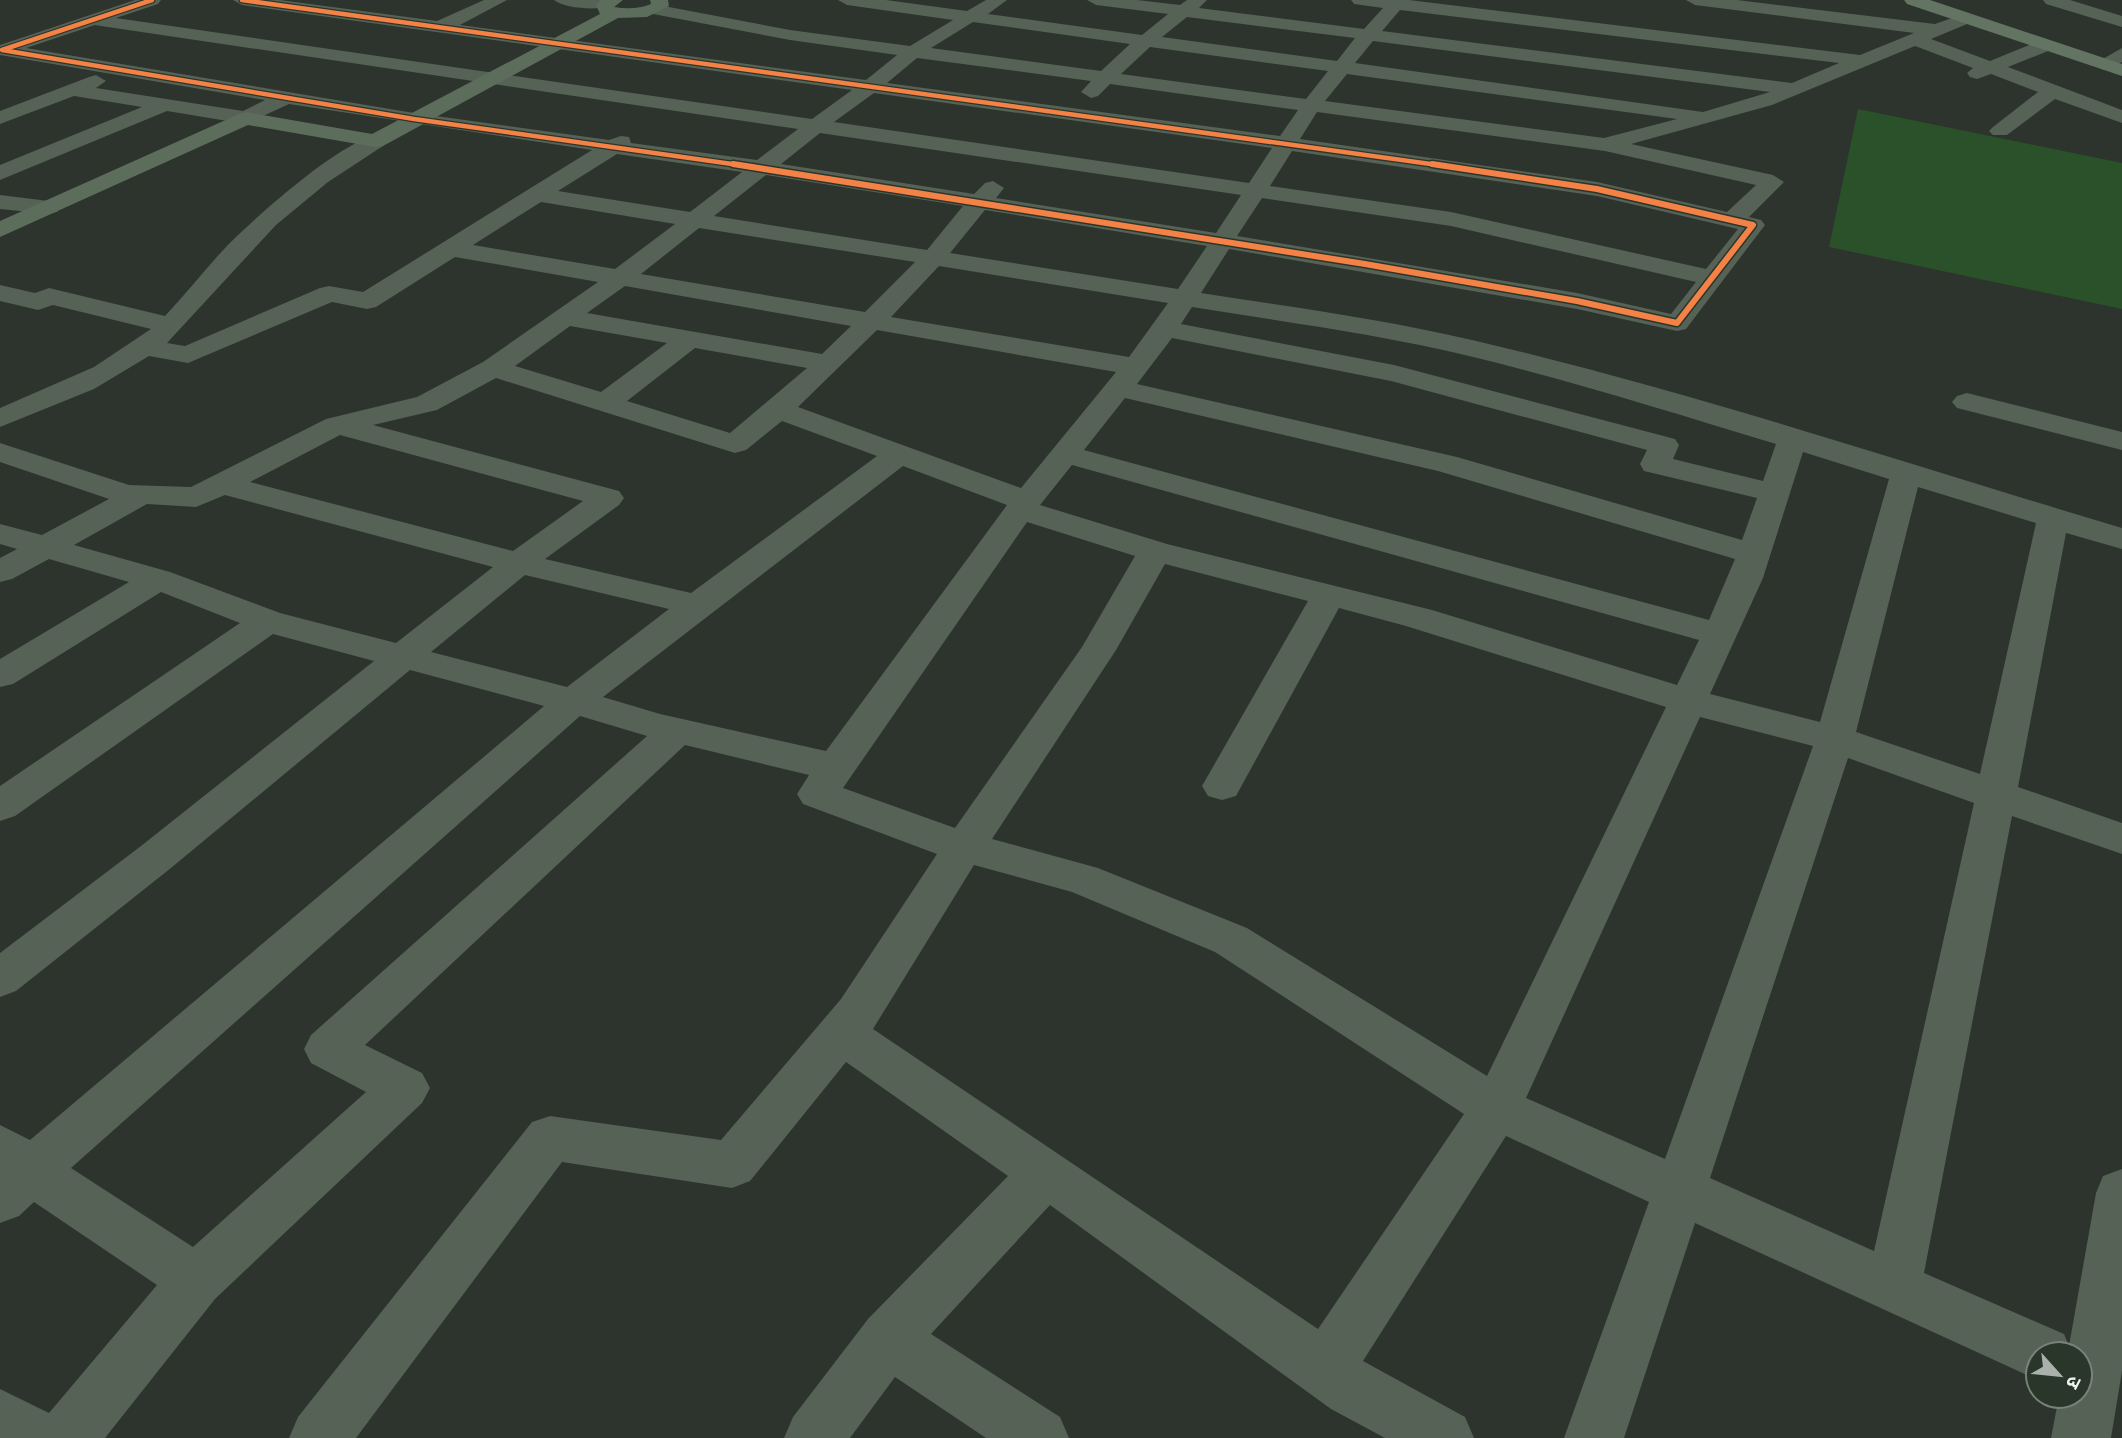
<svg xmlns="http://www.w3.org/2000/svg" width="2122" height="1438" font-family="'Space Grotesk','Noto Sans Devanagari',sans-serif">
	<rect width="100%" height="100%" fill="#2d332d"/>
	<path fill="#2a5129" d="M 1858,109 L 2122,163 L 2122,309 L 1829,247 Z"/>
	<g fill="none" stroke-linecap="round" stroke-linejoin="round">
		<path fill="#556255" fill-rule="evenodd" d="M 135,0 L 161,0 L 158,4 L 116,18 L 812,119 L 852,90 L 242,5 L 233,0 L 280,0 L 437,21 L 484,0 L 507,0 L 460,25 L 866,80 L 897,55 L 790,40 L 653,14 L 644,9 L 653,4 L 790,30 L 910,46 L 953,20 L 847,5 L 838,0 L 886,0 L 967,11 L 986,0 L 1007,0 L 988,14 L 1142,35 L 1168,14 L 1096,5 L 1087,0 L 1137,0 L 1180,5 L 1187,0 L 1207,0 L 1199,8 L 1364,29 L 1383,8 L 1354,4 L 1351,0 L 1409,0 L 1860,55 L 1914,33 L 1695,5 L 1686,0 L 1737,0 L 1935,24 L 1966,13 L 1975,18 L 1972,22 L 1931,39 L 1990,61 L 2039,41 L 2053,41 L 2055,45 L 2053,49 L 2008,67 L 2122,110 L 2122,123 L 2055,99 L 2007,135 L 1993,135 L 1989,131 L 1993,127 L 2038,92 L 1991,74 L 1977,79 L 1970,77 L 1967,73 L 1973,68 L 1915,46 L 1772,105 L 1631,144 L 1773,175 L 1784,182 L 1749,217 L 1761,220 L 1765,225 L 1686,329 L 1677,331 L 1577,309 L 1229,249 L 1201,293 C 1292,307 1383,319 1472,340 C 1692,391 1906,464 2122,528 L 2122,549 L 2066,533 L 2018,787 L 2122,823 L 2122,854 L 2012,816 L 1924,1273 L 2064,1334 L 2069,1346 L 2096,1193 L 2103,1176 L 2122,1169 L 2122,1371 L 2111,1438 L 2051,1438 L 2059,1396 L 2080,1396 L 2080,1354 L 2038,1354 L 2038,1380 L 1695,1223 L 1624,1438 L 1564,1438 L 1649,1202 L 1506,1136 L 1363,1361 L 1465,1417 L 1474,1438 L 1385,1438 L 1331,1409 L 1050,1205 L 931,1334 L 1060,1417 L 1069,1438 L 986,1438 L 895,1377 L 850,1438 L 784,1438 L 793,1417 L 868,1319 L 1008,1176 L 846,1062 L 750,1181 L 732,1188 L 562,1162 L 356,1438 L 289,1438 L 298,1417 L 532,1122 L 550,1116 L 721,1140 L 841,999 L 937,854 L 803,804 L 797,794 L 809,775 L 685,745 L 365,1045 L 422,1073 L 430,1088 L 422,1103 L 215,1299 L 105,1438 L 0,1438 L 0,1389 L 49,1413 L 157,1285 L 34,1202 L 19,1216 L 0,1223 L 0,1125 L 30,1140 L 544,706 L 410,670 L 171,868 L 16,991 L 0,997 L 0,953 L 141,846 L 374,661 L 273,634 L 15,816 L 0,821 L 0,786 L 240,623 L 161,592 L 13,684 L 0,687 L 0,659 L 129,582 L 49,559 L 12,579 L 0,582 L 0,558 L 17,549 L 0,544 L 0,524 L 42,535 L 109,499 L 0,462 L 0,443 L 129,485 L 191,487 L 326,419 L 417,397 L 483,362 L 598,282 L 455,257 L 376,307 L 367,309 L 332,302 L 188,363 L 149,356 L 94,389 L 0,427 L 0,408 L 94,367 L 151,329 L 53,305 L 38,310 L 0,301 L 0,285 L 35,293 L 49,288 L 165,316 C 186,294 205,269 226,247 C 249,223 352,129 383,136 L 386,141 L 383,146 L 328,182 L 276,225 L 167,343 L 185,346 L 320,288 L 329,286 L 363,292 L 592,150 L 289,104 L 246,124 L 167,111 L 0,180 L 0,165 L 142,107 L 74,96 L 0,124 L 0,111 L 89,77 L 96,75 L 106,81 L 96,88 L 243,111 L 265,100 L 0,55 L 0,45 ZM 1400,10 L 1839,63 L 1792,83 L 1382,31 ZM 1187,17 L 1355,38 L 1337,61 L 1162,37 ZM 973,22 L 1130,44 L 1101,71 L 931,48 ZM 95,25 L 101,26 L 798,129 L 757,160 L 631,143 L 629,137 L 621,136 L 609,140 L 414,113 L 26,48 ZM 1373,41 L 1770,92 L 1703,112 L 1355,63 ZM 1150,47 L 1328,71 L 1306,99 L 1121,74 ZM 917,58 L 1091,81 L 1081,92 L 1091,98 L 1098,96 L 1110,84 L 1298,110 L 1280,136 L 887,83 ZM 1347,74 L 1677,119 L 1604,138 L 1325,101 ZM 874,93 L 1272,148 L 1249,183 L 834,122 ZM 1317,112 L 1605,151 L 1756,185 L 1727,212 L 1597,182 L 1300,139 ZM 820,133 L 1241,195 L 1216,233 L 996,198 L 1004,188 L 993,181 L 985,183 L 974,194 L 781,164 ZM 1292,151 L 1597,196 L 1738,229 L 1706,269 L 1451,212 L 1270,186 ZM 617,154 L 742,172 L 690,212 L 558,191 ZM 766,175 L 963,206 L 927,250 L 714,216 ZM 1262,198 L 1451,226 L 1696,282 L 1671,314 L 1577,293 L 1237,236 ZM 541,202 L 675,224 L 615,269 L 473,245 ZM 985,210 L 1207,246 L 1178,289 L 950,253 ZM 699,228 L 915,262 L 865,312 L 641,274 ZM 939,266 L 1168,303 L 1129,357 L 891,317 ZM 625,286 L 851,326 L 822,354 L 587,313 ZM 1192,307 C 1284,322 1378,334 1469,356 C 1573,381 1674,413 1776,444 L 1763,481 L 1673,459 L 1679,445 L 1675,439 L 1394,365 L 1181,324 ZM 570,326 L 667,343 L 601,392 L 515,366 ZM 877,330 L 1116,372 L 1021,488 L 798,407 ZM 1172,338 L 1391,381 L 1647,450 L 1640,464 L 1644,471 L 1757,498 L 1742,540 L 1457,457 L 1137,384 ZM 695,348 L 807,368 L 730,433 L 627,401 ZM 496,378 L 735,453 L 746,450 L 782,421 L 877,456 L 691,593 L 545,559 L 619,505 L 624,498 L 619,491 L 373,425 L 437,410 ZM 1125,398 L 1438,471 L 1735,559 L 1709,620 L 1084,450 ZM 340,435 L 583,501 L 513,551 L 250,482 ZM 1803,452 L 1889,479 L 1820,722 L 1710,694 L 1763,578 ZM 1072,465 L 1699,640 L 1677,685 L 1432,610 L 1167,544 L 1040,505 ZM 903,466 L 1007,505 L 826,751 L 660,714 L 603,697 ZM 1918,487 L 2036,523 L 1980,774 L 1856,732 ZM 225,495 L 493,567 L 396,643 L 280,613 L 170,572 L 74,545 L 147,504 L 196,507 ZM 1027,522 L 1135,556 L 1082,647 L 955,828 L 843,788 ZM 1165,564 L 1308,601 L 1202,786 L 1208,796 L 1222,800 L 1236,796 L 1339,608 L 1406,626 L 1666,707 L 1487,1076 L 1247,928 L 1098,868 L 992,839 L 1116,650 ZM 525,575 L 669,609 L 567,687 L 431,652 ZM 580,716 L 647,736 L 311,1035 L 304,1049 L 311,1063 L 366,1092 L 193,1247 L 71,1168 ZM 1700,717 L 1813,746 L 1665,1159 L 1526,1098 ZM 1848,758 L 1974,803 L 1874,1251 L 1710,1178 ZM 974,865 L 1072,892 L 1215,952 L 1464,1114 L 1318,1329 L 873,1029 Z
			M 554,0 L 615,0 L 617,3 C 607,12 564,9 554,0 Z
			M 2043,0 L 2070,0 L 2122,16 L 2122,27 L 2046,4 Z
			M 2122,48 L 2122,62 L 2104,70 L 2094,64 Z
			M 0,195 L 57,202 L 61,207 L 57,212 L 49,214 L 0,209 Z
			M 1967,393 L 2122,432 L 2122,450 L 1957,408 L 1952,402 L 1957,396 Z"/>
		<path fill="#5d6d5c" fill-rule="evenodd" d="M 601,0 L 623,0 L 614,7 C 627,9 639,9 651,4 L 650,0 L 668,0 L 669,6 L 647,17 L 618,18 L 383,146 L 375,147 L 248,125 L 0,237 L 0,221 L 239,114 L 246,112 L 372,134 L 600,14 L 596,5 Z"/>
		<path fill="#637462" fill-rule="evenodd" d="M 1904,0 L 1930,0 L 2122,64 L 2122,76 L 1907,4 Z"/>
		<defs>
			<path id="cycleway-far1" d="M 152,0 L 2,50 L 414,119 L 746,166
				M 242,0 L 1445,166"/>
			<path id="cycleway" d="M 733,164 L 1365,264 L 1577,301 L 1677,323 L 1753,225 L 1597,189 L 1432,164"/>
		</defs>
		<use href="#cycleway-far1" stroke="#2b362a" stroke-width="7"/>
		<use href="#cycleway" stroke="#2b362a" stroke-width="9"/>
		<use href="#cycleway-far1" stroke="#f48246" stroke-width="4.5"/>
		<use href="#cycleway" stroke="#f48246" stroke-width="6"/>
	</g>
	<g transform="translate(2059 1375) rotate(117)"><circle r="33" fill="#2b362a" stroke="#798278" stroke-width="2"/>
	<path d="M0-5L12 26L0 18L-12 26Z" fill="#aab1aa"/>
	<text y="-10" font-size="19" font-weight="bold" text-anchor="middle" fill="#eef5ed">उ</text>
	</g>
</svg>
